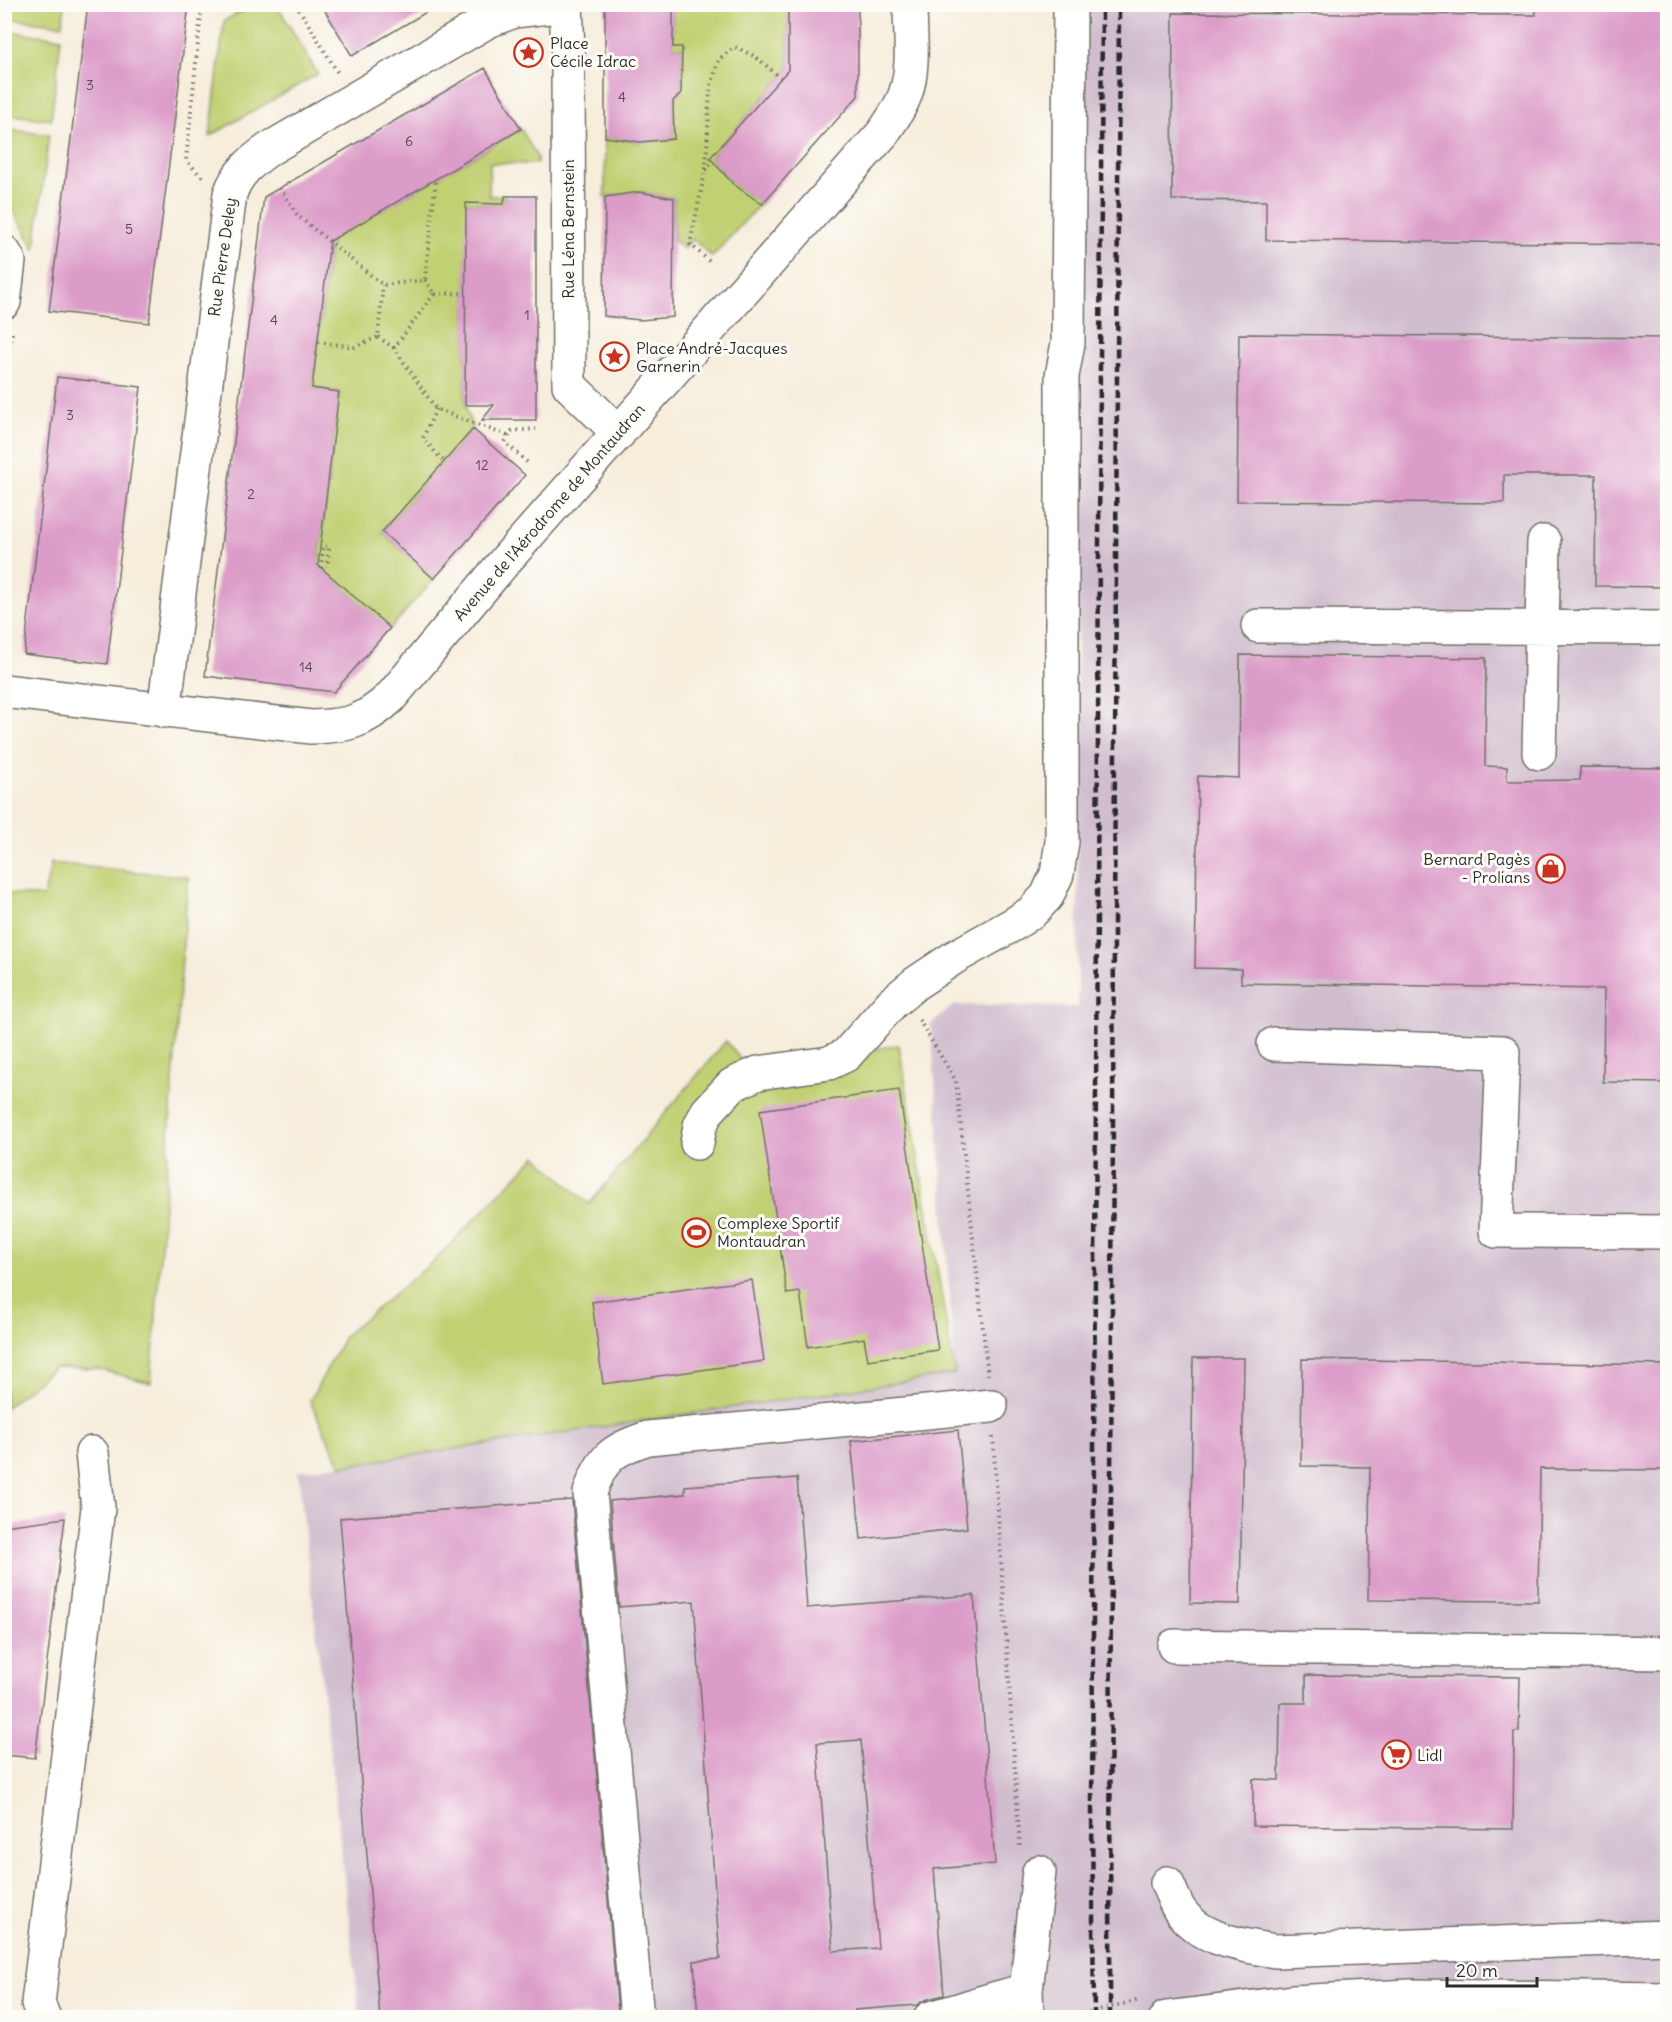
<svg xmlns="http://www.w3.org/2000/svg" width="1672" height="2022" font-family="Delius,sans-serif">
	<rect width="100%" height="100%" fill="#fdfcf7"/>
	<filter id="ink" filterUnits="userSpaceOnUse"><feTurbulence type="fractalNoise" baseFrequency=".0167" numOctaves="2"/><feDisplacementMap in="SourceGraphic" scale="12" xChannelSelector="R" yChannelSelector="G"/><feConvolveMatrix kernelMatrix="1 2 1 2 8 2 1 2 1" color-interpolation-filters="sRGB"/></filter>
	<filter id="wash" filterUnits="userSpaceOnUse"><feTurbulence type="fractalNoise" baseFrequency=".008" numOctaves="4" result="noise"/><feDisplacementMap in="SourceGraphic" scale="24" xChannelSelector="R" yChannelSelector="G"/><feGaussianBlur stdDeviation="1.35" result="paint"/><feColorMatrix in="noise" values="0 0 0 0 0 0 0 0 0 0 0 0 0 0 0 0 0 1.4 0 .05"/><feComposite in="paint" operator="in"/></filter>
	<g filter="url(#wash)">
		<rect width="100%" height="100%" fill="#f6eddb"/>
		<path fill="#d0bdce" d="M 1078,5 L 1667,5 L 1667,2017 L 360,2017 L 298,1471 L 955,1374 L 931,1024 L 954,1005 L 1078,1007 L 1076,241 Z"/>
		<path fill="#c1d073" stroke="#767e4f" stroke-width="1.5" d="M 5,4 L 65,5 L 62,25 L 5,18 Z
			M 252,5 L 277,5 L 318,74 L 210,136 L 224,21 Z
			M 673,5 L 788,5 L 788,70 L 710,158 L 733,184 L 761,203 L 712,257 L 693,239 L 684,249 L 674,241 L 674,198 L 639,192 L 605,197 L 605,137 L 640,142 L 674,139 L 673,101 L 681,93 L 682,47 L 673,47 Z
			M 5,31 L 61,38 L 51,120 L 5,114 Z
			M 4,129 L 49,135 L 35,249 L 5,196 Z
			M 521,129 L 537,157 L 537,164 L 490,163 L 489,196 L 505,196 L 504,204 L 467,203 L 465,405 L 473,429 L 382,532 L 434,579 L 390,629 L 318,565 L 339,392 L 312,388 L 329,252 L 332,239 Z
			M 51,863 L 188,877 L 151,1383 L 97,1369 L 54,1368 L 5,1408 L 5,893 L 44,897 Z
			M 726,1041 L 748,1069 L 899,1045 L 955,1374 L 341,1466 L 310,1401 L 345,1335 L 435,1260 L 536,1156 L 589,1204 Z"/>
		<g id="blocks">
			<path fill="#dc9cc9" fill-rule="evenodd" d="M 88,4 L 189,4 L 149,323 L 49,311 Z
				M 321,4 L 440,4 L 352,56 Z
				M 605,4 L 673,4 L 673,47 L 682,47 L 681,93 L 673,101 L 674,139 L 640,142 L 605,137 Z
				M 788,4 L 858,4 L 858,96 L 762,204 L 733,184 L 710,158 L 788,70 Z
				M 1536,4 L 1668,4 L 1668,244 L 1266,240 L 1266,201 L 1172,200 L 1173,13 L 1536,15 Z
				M 485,68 L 521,129 L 330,241 L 312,388 L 339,392 L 318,565 L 390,628 L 334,692 L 205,676 L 264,197 Z
				M 639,192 L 674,198 L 673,317 L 640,320 L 604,316 L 605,197 Z
				M 505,196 L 536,196 L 536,420 L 482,420 L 494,405 L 465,405 L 466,203 L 504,204 Z
				M 1239,334 L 1668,338 L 1668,587 L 1595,586 L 1596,475 L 1504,475 L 1504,503 L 1237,501 Z
				M 57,377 L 141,387 L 107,664 L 24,654 Z
				M 473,429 L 525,475 L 434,579 L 382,532 Z
				M 1240,655 L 1486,658 L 1485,766 L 1507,767 L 1507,781 L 1580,780 L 1580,767 L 1668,768 L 1668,1083 L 1603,1082 L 1604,989 L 1241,983 L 1241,969 L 1195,968 L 1198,776 L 1239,778 Z
				M 899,1090 L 938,1350 L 868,1360 L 864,1338 L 808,1347 L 800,1292 L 787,1294 L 760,1110 Z
				M 752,1280 L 764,1361 L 603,1384 L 592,1302 Z
				M 1193,1358 L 1244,1358 L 1240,1604 L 1190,1603 Z
				M 1302,1359 L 1668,1365 L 1668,1470 L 1540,1469 L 1538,1601 L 1368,1600 L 1370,1467 L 1301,1466 Z
				M 958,1430 L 967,1528 L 861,1539 L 851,1441 Z
				M 797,1478 L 807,1608 L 974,1595 L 995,1864 L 934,1869 L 944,1995 L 925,2000 L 917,2005 L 855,2010 L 856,2018 L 698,2018 L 694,1961 L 720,1959 L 694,1601 L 619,1607 L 610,1501 L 685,1494 L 685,1486 ZM 861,1740 L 878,1948 L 833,1951 L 817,1743 Z
				M 572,1500 L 618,2012 L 541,2018 L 380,2018 L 340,1518 Z
				M 65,1518 L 35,1758 L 4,1755 L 4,1526 Z
				M 1306,1675 L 1520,1677 L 1519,1731 L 1514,1732 L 1513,1829 L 1253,1826 L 1253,1779 L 1279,1780 L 1280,1703 L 1306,1703 Z"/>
		</g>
	</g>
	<g filter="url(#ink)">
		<use href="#blocks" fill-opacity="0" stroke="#726f69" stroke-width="1.5"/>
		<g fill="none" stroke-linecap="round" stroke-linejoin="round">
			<defs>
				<path id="minor" d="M 566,4 L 568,51 L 569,385 L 619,433
					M 4,252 L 9,261 L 4,302
					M 1258,626 L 1668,628
					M 4,691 L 311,727 C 346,726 363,723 390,698 L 505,561 L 883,133 C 891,121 900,109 905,95 C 915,68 910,34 910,4
					M 164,711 L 230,194 C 237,173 251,162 269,149 L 488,21 L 514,11 L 566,5
					M 1539,753 L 1544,542
					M 1274,1044 L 1503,1052 L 1496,1231 L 1668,1232
					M 697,1143 L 700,1126 L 707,1112 L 732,1085 L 758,1073 L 829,1063 L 846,1055 L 892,1003 L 916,983 L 955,957 L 1014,924 L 1032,912 L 1047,896 L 1057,874 L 1062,842 L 1062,376 L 1068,343 L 1070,4
					M 1174,1646 L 1668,1653
					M 1167,1883 C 1171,1891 1174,1901 1179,1909 C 1199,1940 1242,1945 1275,1951 L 1668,1937
					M 44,2018 L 38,2003 L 98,1508 L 92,1453
					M 637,2018 L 590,1493 C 601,1458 613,1449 648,1438 L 991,1406
					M 930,2018 C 963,2010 993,1997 1026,1991
					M 1027,2018 L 1026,1991 L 1039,1872
					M 1166,2018 L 1293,2002 L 1410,1996 L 1668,1999"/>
			</defs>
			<use href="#minor" stroke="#726f69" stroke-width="36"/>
			<path stroke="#726f69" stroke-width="4" stroke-dasharray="1.5 4.5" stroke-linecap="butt" d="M 296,4 L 338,73
				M 706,170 L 713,162
				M 202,177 L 186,160 L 202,4
				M 280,188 L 298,216 L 383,285 L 425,280 L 436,178
				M 709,261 L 690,244 L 706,167 L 710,89 L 719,59 L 735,47 L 756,57 L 781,78
				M 425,280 L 434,294 L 466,293
				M 434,294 L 394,348 L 436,409 L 508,436
				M 378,337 L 394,348
				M 318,342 L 354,347 L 378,337 L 383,285
				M 4,400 L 12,333
				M 436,409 L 423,438 L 444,462
				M 527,462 L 505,442 L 512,431 L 536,429
				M 321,568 L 323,546 L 329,547 L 327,567
				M 919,1020 L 956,1081 L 988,1375
				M 993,1437 L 1020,1848
				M 1065,2018 L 1140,2000"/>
			<use href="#minor" stroke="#fff" stroke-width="33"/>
			<path stroke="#2b2b2b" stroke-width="4.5" stroke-dasharray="9 4.5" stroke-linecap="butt" d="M 1094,2018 L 1092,1813 L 1102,4
				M 1110,2018 L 1111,1487 L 1119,4"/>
		</g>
	</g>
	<defs>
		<symbol id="sight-ring" viewBox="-11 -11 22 22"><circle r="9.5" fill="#fdfcf7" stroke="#c8321e" stroke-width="1.5"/><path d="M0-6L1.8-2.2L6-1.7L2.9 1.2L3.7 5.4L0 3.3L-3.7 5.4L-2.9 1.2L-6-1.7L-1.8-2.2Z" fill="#c8321e"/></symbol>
		<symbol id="shop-ring" viewBox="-11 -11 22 22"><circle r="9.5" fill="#fdfcf7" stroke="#c8321e" stroke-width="1.5"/><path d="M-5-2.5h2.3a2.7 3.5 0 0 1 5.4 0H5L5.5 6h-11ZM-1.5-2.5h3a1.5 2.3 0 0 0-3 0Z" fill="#c8321e"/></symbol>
		<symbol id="stadium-ring" viewBox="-11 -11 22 22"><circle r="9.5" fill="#fdfcf7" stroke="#c8321e" stroke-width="1.5"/><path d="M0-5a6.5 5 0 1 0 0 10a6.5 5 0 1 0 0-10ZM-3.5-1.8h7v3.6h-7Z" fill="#c8321e"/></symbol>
		<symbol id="supermarket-ring" viewBox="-11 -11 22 22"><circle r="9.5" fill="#fdfcf7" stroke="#c8321e" stroke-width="1.5"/><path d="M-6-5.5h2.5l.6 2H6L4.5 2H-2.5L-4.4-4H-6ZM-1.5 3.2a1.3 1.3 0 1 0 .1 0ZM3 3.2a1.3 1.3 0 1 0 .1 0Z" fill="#c8321e"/></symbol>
	</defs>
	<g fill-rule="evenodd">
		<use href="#sight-ring" x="512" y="36" width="33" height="33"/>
		<use href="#sight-ring" x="598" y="340" width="33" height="33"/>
		<use href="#shop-ring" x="1534" y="852" width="33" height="33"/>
		<use href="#stadium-ring" x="680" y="1216" width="33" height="33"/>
		<use href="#supermarket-ring" x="1380" y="1738" width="33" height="33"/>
	</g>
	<g text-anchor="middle" stroke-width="6" stroke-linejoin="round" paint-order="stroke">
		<g font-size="14" fill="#574752">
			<text x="90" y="90">3</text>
			<text x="622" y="102">4</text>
			<text x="409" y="146">6</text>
			<text x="129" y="234">5</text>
			<text x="527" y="320">1</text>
			<text x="274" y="325">4</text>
			<text x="70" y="420">3</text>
			<text x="482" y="470">12</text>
			<text x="251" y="499">2</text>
			<text x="306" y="672">14</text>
		</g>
		<g font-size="16" fill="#2b2b2b" stroke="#fdfcf7" text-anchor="start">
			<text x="550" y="49">Place<tspan x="550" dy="18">Cécile Idrac</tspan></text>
			<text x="636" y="354">Place André-Jacques<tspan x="636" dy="18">Garnerin</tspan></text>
			<text x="1530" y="865" text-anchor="end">Bernard Pagès<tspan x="1530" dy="18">- Prolians</tspan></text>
			<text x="717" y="1229">Complexe Sportif<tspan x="717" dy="18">Montaudran</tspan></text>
			<text x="1417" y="1761">Lidl</text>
		</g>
		<g font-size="16" fill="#2b2b2b" stroke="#fdfcf7">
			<text transform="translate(568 229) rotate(-90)" y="6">Rue Léna Bernstein</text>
			<text transform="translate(222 257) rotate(-82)" y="6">Rue Pierre Deley</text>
			<text transform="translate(549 512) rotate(-49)" y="6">Avenue de l'Aérodrome de Montaudran</text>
		</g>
	</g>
	<rect width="1672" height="2022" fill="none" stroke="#fdfcf7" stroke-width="24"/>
	<path d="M1447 1977v9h90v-9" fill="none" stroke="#2b2b2b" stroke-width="3"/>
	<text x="1456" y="1977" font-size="18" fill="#2b2b2b" stroke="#fdfcf7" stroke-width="4.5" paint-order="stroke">20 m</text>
</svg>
